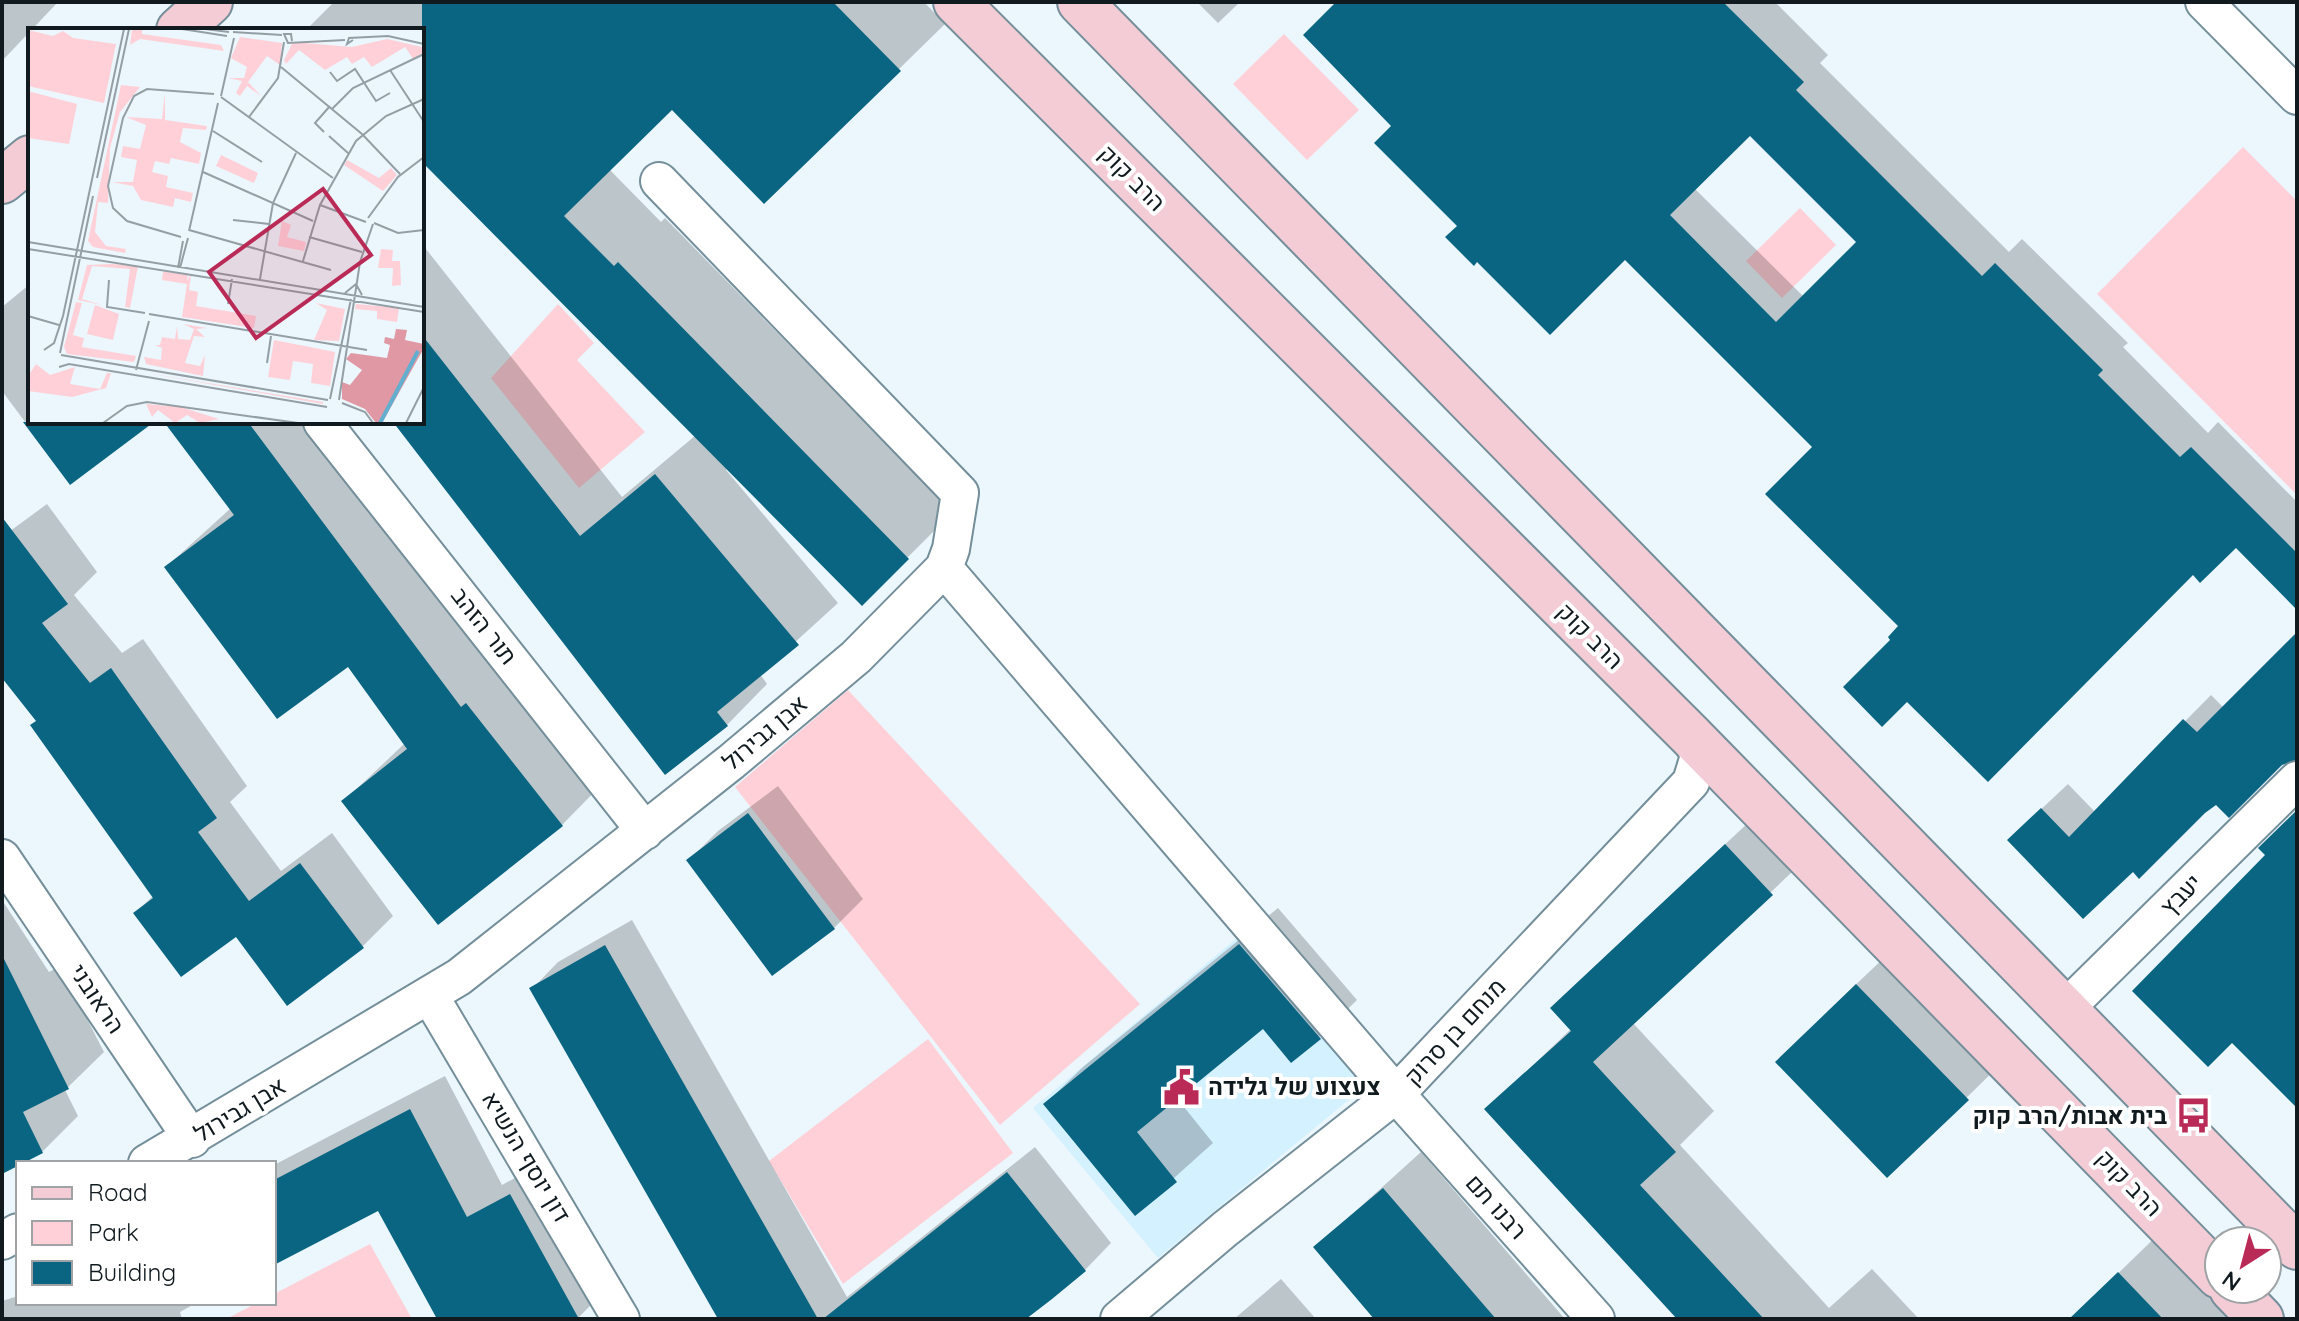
<svg xmlns="http://www.w3.org/2000/svg" width="2299" height="1321" font-family="Quicksand,Heebo,sans-serif">
	<rect width="100%" height="100%" fill="#ebf7fc"/>
	<path fill="#d4f1ff" d="M 1255,923 L 1381,1073 L 1158,1258 L 1033,1108 Z"/>
	<path fill="#ffd0d7" d="M 1284,34 L 1359,110 L 1307,160 L 1233,84 Z
		M 2243,147 L 2297,201 L 2297,495 L 2097,294 Z
		M 1800,208 L 1836,245 L 1782,298 L 1746,261 Z
		M 558,304 L 594,343 L 577,360 L 645,432 L 579,488 L 491,378 Z
		M 848,690 L 1140,1004 L 1000,1125 L 735,787 Z
		M 928,1039 L 1013,1153 L 843,1284 L 769,1161 Z
		M 370,1244 L 412,1319 L 226,1319 L 257,1303 L 274,1303 L 274,1294 Z"/>
	<path fill="#0003" fill-rule="evenodd" d="M 2,2 L 58,2 L 2,61 Z
		M 334,2 L 924,2 L 945,24 L 899,69 L 672,107 L 609,169 L 661,222 L 665,218 L 953,512 L 862,603 L 728,468 L 726,470 L 838,603 L 760,674 L 767,684 L 727,725 L 665,773 L 396,422 L 422,422 L 422,244 L 622,497 L 696,435 L 422,158 L 422,30 L 306,30 Z
		M 1197,2 L 1240,2 L 1218,23 Z
		M 1338,2 L 1775,2 L 1828,55 L 1820,63 L 2009,252 L 2022,239 L 2128,343 L 2123,347 L 2208,433 L 2218,422 L 2297,502 L 2297,607 L 2236,545 L 2193,572 L 1893,639 L 1900,626 L 1815,447 L 1625,257 L 1394,126 ZM 1750,133 L 1859,242 L 1804,297 L 1694,188 Z
		M 30,284 L 30,422 L 151,422 L 70,482 L 2,391 L 2,307 Z
		M 167,422 L 325,422 L 606,780 L 562,825 L 344,801 L 405,743 L 348,664 L 166,567 L 231,508 Z
		M 47,504 L 97,572 L 74,595 L 122,653 L 143,639 L 247,786 L 230,802 L 281,871 L 332,833 L 393,916 L 362,947 L 236,934 L 135,913 L 154,895 L 38,721 L 2,674 L 2,537 Z
		M 2297,635 L 2297,759 L 2292,757 L 2216,802 L 2133,869 L 2084,916 L 2036,814 L 2068,784 L 2095,812 L 2211,695 L 2224,708 Z
		M 778,786 L 863,899 L 834,928 L 689,860 L 718,831 Z
		M 1766,806 L 1811,854 L 1633,1023 L 1714,1111 L 1680,1145 L 1829,1308 L 1872,1269 L 1919,1319 L 1680,1319 L 1487,1109 L 1572,1028 L 1593,968 Z
		M 2,900 L 49,972 L 60,966 L 104,1052 L 65,1090 L 78,1116 L 42,1152 L 2,1172 Z
		M 1278,908 L 1357,1000 L 1319,1037 L 1263,1026 L 1176,1097 L 1213,1143 L 1135,1213 L 1045,1104 L 1083,1067 Z
		M 632,920 L 847,1297 L 1035,1147 L 1111,1243 L 1085,1270 L 1023,1319 L 720,1319 L 532,989 L 558,962 Z
		M 1908,935 L 2017,1048 L 1887,1176 L 1827,1012 Z
		M 445,1076 L 502,1185 L 544,1162 L 612,1284 L 578,1318 L 440,1319 L 379,1208 L 274,1263 L 274,1165 Z
		M 1421,1152 L 1565,1319 L 1377,1319 L 1316,1247 Z
		M 2169,1224 L 2261,1319 L 2071,1319 Z
		M 1281,1279 L 1316,1319 L 1234,1319 Z
		M 18,1296 L 18,1303 L 196,1303 L 180,1312 L 182,1319 L 2,1319 L 2,1301 Z"/>
	<path fill="#0a6582" fill-rule="evenodd" d="M 422,2 L 833,2 L 901,71 L 764,204 L 672,110 L 564,216 L 614,266 L 618,262 L 909,559 L 862,606 L 422,162 Z
		M 1336,2 L 1723,2 L 1804,82 L 1796,90 L 1982,276 L 1995,263 L 2103,370 L 2098,375 L 2180,457 L 2191,447 L 2297,553 L 2297,610 L 2236,548 L 2200,583 L 2193,575 L 1988,782 L 1907,702 L 1882,727 L 1843,687 L 1890,640 L 1888,637 L 1898,626 L 1765,494 L 1812,447 L 1625,260 L 1550,335 L 1477,262 L 1474,266 L 1445,237 L 1457,226 L 1374,143 L 1391,126 L 1303,35 ZM 1750,136 L 1856,242 L 1776,322 L 1670,215 Z
		M 422,335 L 580,536 L 655,474 L 799,645 L 717,712 L 728,726 L 665,775 L 393,422 L 422,422 Z
		M 23,422 L 154,422 L 70,485 Z
		M 164,422 L 248,422 L 461,707 L 466,703 L 563,826 L 438,925 L 341,801 L 407,749 L 348,667 L 277,719 L 164,567 L 234,515 Z
		M 2,517 L 68,604 L 42,623 L 90,683 L 111,668 L 217,818 L 198,832 L 249,901 L 300,863 L 364,948 L 287,1006 L 236,937 L 181,977 L 133,913 L 153,898 L 30,725 L 36,721 L 2,678 Z
		M 2297,632 L 2297,760 L 2282,765 L 2229,818 L 2216,805 L 2205,813 L 2139,879 L 2133,872 L 2083,919 L 2007,840 L 2041,808 L 2069,837 L 2183,719 L 2197,732 Z
		M 2297,810 L 2297,1108 L 2232,1043 L 2208,1067 L 2132,991 L 2265,855 L 2258,848 Z
		M 748,813 L 835,929 L 772,976 L 686,860 Z
		M 1725,844 L 1773,895 L 1593,1062 L 1676,1152 L 1640,1185 L 1764,1319 L 1677,1319 L 1484,1109 L 1571,1031 L 1550,1008 Z
		M 1239,944 L 1321,1039 L 1291,1063 L 1263,1029 L 1137,1132 L 1177,1182 L 1135,1216 L 1043,1104 Z
		M 605,945 L 818,1319 L 718,1319 L 529,988 Z
		M 2,955 L 69,1089 L 23,1112 L 43,1153 L 2,1174 Z
		M 1856,984 L 1969,1100 L 1887,1178 L 1775,1062 Z
		M 410,1109 L 467,1217 L 510,1194 L 579,1319 L 437,1319 L 378,1211 L 274,1265 L 274,1180 Z
		M 1007,1172 L 1086,1271 L 1052,1299 L 1026,1319 L 823,1319 Z
		M 1383,1188 L 1496,1319 L 1374,1319 L 1313,1247 Z
		M 2118,1272 L 2163,1319 L 2069,1319 Z"/>
	<g fill="none" stroke-linecap="round" stroke-linejoin="round">
		<defs>
			<path id="street" d="M 2204,2 L 2297,96
				M 322,422 L 645,831
				M 944,568 L 1396,1094 L 1596,1319
				M 2,858 L 192,1139
				M 430,996 L 621,1319
				M 2065,1009 L 2297,780
				M 147,1163 L 459,977 L 731,762 L 856,657 L 944,568 L 951,549 L 960,493 L 659,181
				M 2,1241 L 18,1232
				M 1119,1319 L 1225,1229 L 1396,1094 L 1691,782 L 1699,756 L 1690,735"/>
			<path id="secondary" d="M 956,2 L 1690,735 L 2219,1276
				M 1080,2 L 2297,1247
				M 179,30 L 210,2
				M 2,181 L 30,158
				M 2232,1289 L 2261,1319"/>
		</defs>
		<use href="#street" stroke="#748e9a" stroke-width="40"/>
		<use href="#secondary" stroke="#748e9a" stroke-width="48"/>
		<use href="#street" stroke="#fff" stroke-width="36"/>
		<use href="#secondary" stroke="#f3ccd6" stroke-width="44"/>
	</g>
	<defs>
		<symbol id="civic-bare" viewBox="-9 -9 18 18"><path d="M-.6-6.5H3V-4.5H.6V-3L4-1V1h2V6H-6V1h2V-1L-.6-3ZM-1.2 2.5V6h2.4V2.5Z" fill="#b92a56" stroke="#fff" stroke-width="2.5" paint-order="stroke"/></symbol>
		<symbol id="bus-bare" viewBox="-9 -9 18 18"><path d="M-5-6H5V4H4V6H2V4H-2V6H-4V4H-5ZM-3.5-4V0h7V-4ZM-3.5 1.2v1.5H-2V1.2ZM2 1.2v1.5H3.5V1.2Z" fill="#b92a56" stroke="#fff" stroke-width="2.5" paint-order="stroke"/></symbol>
	</defs>
	<g fill-rule="evenodd">
		<use href="#civic-bare" x="1156" y="1062" width="51" height="51"/>
		<use href="#bus-bare" x="2168" y="1090" width="51" height="51"/>
	</g>
	<g text-anchor="middle" stroke-width="8" stroke-linejoin="round" paint-order="stroke">
		<g font-size="24" fill="#101a1f" stroke="#fff">
			<text transform="translate(1132 178) rotate(45)" y="8">הרב קוק</text>
			<text transform="translate(484 626) rotate(52)" y="8">תור הזהב</text>
			<text transform="translate(1590 636) rotate(45)" y="8">הרב קוק</text>
			<text transform="translate(765 733) rotate(-40)" y="8">אבן גבירול</text>
			<text transform="translate(2181 895) rotate(-45)" y="8">יעבץ</text>
			<text transform="translate(97 999) rotate(56)" y="8">הראובני</text>
			<text transform="translate(1455 1032) rotate(-47)" y="8">מנחם בן סרוק</text>
			<text transform="translate(240 1110) rotate(-31)" y="8">אבן גבירול</text>
			<text transform="translate(526 1157) rotate(59)" y="8">דון יוסף הנשיא</text>
			<text transform="translate(2129 1183) rotate(46)" y="8">הרב קוק</text>
			<text transform="translate(1496 1207) rotate(48)" y="8">רבנו תם</text>
		</g>
		<g font-size="24" font-weight="bold" fill="#101a1f" stroke="#fff" text-anchor="start">
			<text x="1208" y="1095">צעצוע של גלידה</text>
			<text x="2167" y="1124" text-anchor="end">בית אבות/הרב קוק</text>
		</g>
	</g>
	<g transform="translate(28 28)">
		<rect width="396" height="396" fill="#ebf7fc"/>
		<path d="M 114,1 L 114,6 L 193,17 L 196,23 L 112,11 L 102,17 L 104,2 ZM 0,2 L 25,8 L 35,3 L 45,10 L 88,16 L 76,75 L 0,58 ZM 212,9 L 254,15 L 252,37 L 239,28 L 220,54 L 233,68 L 219,58 L 212,68 L 208,65 L 214,53 L 200,50 L 216,50 L 219,39 L 203,30 ZM 359,11 L 394,19 L 394,25 L 386,32 L 377,19 L 344,39 L 336,29 L 324,36 L 319,29 L 297,42 L 271,22 L 258,36 L 256,32 L 265,14 L 324,19 ZM 93,57 L 112,59 L 92,84 L 82,120 L 80,175 L 70,174 L 67,204 L 78,218 L 98,221 L 97,225 L 65,219 L 60,213 ZM 0,63 L 49,76 L 41,116 L 0,110 ZM 137,65 L 137,92 L 179,98 L 178,102 L 155,100 L 152,114 L 173,125 L 171,136 L 143,130 L 141,136 L 127,133 L 124,144 L 140,148 L 138,159 L 165,165 L 163,174 L 147,170 L 145,179 L 113,172 L 105,158 L 84,154 L 105,154 L 109,132 L 93,129 L 95,118 L 112,121 L 118,97 L 98,89 L 134,91 ZM 193,127 L 230,145 L 226,155 L 188,138 ZM 319,132 L 351,150 L 363,140 L 369,147 L 355,163 L 316,137 ZM 254,193 L 263,197 L 259,209 L 278,214 L 276,223 L 250,218 ZM 353,221 L 365,222 L 364,233 L 372,233 L 373,257 L 364,258 L 365,240 L 350,240 ZM 59,237 L 85,236 L 110,238 L 102,280 L 97,279 L 102,241 L 64,238 L 54,271 L 74,277 L 50,272 ZM 135,244 L 160,245 L 159,253 L 163,246 L 161,262 L 170,264 L 168,278 L 228,288 L 226,300 L 154,289 L 159,256 L 134,252 ZM 48,274 L 54,275 L 45,307 L 56,310 L 54,319 L 108,328 L 106,334 L 39,326 L 36,319 ZM 288,275 L 317,281 L 311,313 L 286,312 L 299,282 ZM 328,276 L 371,280 L 369,294 L 349,291 L 349,283 L 327,281 ZM 67,277 L 91,286 L 85,312 L 59,306 ZM 155,296 L 179,300 L 168,301 L 177,309 L 166,308 L 157,335 L 172,338 L 177,327 L 175,348 L 118,336 L 116,329 L 133,332 L 134,320 L 127,317 L 132,317 L 134,309 L 147,311 L 149,298 L 150,311 L 162,312 L 166,301 ZM 246,312 L 307,324 L 302,358 L 283,355 L 285,336 L 265,333 L 262,352 L 240,349 ZM 8,336 L 22,347 L 47,339 L 42,356 L 72,361 L 79,345 L 83,345 L 78,360 L 44,369 L 0,363 L 0,348 ZM 113,344 L 295,374 L 295,376 ZM 118,376 L 153,379 L 191,391 L 172,395 L 159,387 L 147,395 L 130,382 L 124,389 Z" fill="#ffd0d7"/>
		<path d="M 368,301 L 379,302 L 377,312 L 396,316 L 396,320 L 354,395 L 348,395 L 337,381 L 314,371 L 314,354 L 322,357 L 334,342 L 318,331 L 323,325 L 359,330 L 362,317 L 356,315 L 357,309 L 366,311 Z" fill="#e098a4"/>
		<path fill="none" stroke="#62aece" stroke-width="4" d="M 352,395 L 390,323"/>
		<path fill="none" stroke="#939fa4" stroke-width="2" d="M 154,1 L 199,8M 177,1 L 201,4M 205,4 L 254,7M 325,12 L 319,16 L 321,10 L 360,8 L 396,16M 264,13 L 263,6 L 256,6 L 260,15 L 317,12M 253,39 L 334,106 L 372,146M 362,42 L 396,94M 302,44 L 309,53 L 327,41 L 348,73 L 362,65M 193,68 L 206,10M 193,69 L 305,150M 304,81 L 325,60 L 396,26M 221,89 L 250,50 L 256,14M 185,103 L 234,134M 296,104 L 287,95 L 302,78M 301,108 L 320,125M 175,144 L 285,193M 69,150 L 101,1M 292,177 L 338,194M 340,190 L 370,149 L 396,129M 205,192 L 241,196M 346,195 L 370,205 L 396,202M 161,202 L 303,242M 161,203 L 190,75M 153,209 L 99,193 L 85,180 L 80,158 L 95,90 L 106,68 L 119,61 L 186,66M 281,209 L 334,224M 0,214 L 396,279M 0,221 L 396,284M 275,233 L 292,177 L 328,113 L 358,88 L 396,71M 150,240 L 155,213M 152,240 L 160,210M 232,251 L 245,175 L 268,125M 81,252 L 79,279 L 117,285M 317,265 L 328,256 L 334,267M 200,276 L 204,251M 121,286 L 339,322M 0,288 L 31,297M 16,322 L 26,315 L 35,288 L 96,1M 32,325 L 65,168M 33,327 L 300,372M 239,335 L 243,308M 31,339 L 41,336 L 299,379M 108,342 L 121,293M 302,371 L 323,271M 311,372 L 332,234 L 345,196M 314,375 L 337,384 L 345,395M 75,395 L 99,378 L 119,374 L 270,395M 378,395 L 396,359"/>
		<path fill="#b92a56" fill-opacity="0.15" stroke="#b92a56" stroke-width="4" d="M 295,161 L 343,227 L 228,310 L 181,244 Z"/>
		<rect width="396" height="396" fill="none" stroke="#101a1f" stroke-width="4"/>
	</g>
	<rect width="2299" height="1321" fill="none" stroke="#101a1f" stroke-width="8"/>
	<rect x="16" y="1161" width="260" height="144" fill="#ffffff" stroke="#9fa3a5" stroke-width="2"/>
	<rect x="32" y="1187" width="40" height="12" fill="#f3ccd6" stroke="#9fa3a5" stroke-width="2"/>
	<text x="88" y="1201" font-size="24" fill="#101a1f">Road</text>
	<rect x="32" y="1221" width="40" height="24" fill="#ffd0d7" stroke="#9fa3a5" stroke-width="2"/>
	<text x="88" y="1241" font-size="24" fill="#101a1f">Park</text>
	<rect x="32" y="1261" width="40" height="24" fill="#0a6582" stroke="#9fa3a5" stroke-width="2"/>
	<text x="88" y="1281" font-size="24" fill="#101a1f">Building</text>
	<g transform="translate(2243 1265) rotate(216)"><circle r="38" fill="#ffffff" stroke="#9fa3a5" stroke-width="2"/>
	<path d="M0-6L14 30L0 20L-14 30Z" fill="#b92a56"/>
	<text y="-12" font-size="22" font-weight="bold" text-anchor="middle" fill="#101a1f">N</text>
	</g>
</svg>
